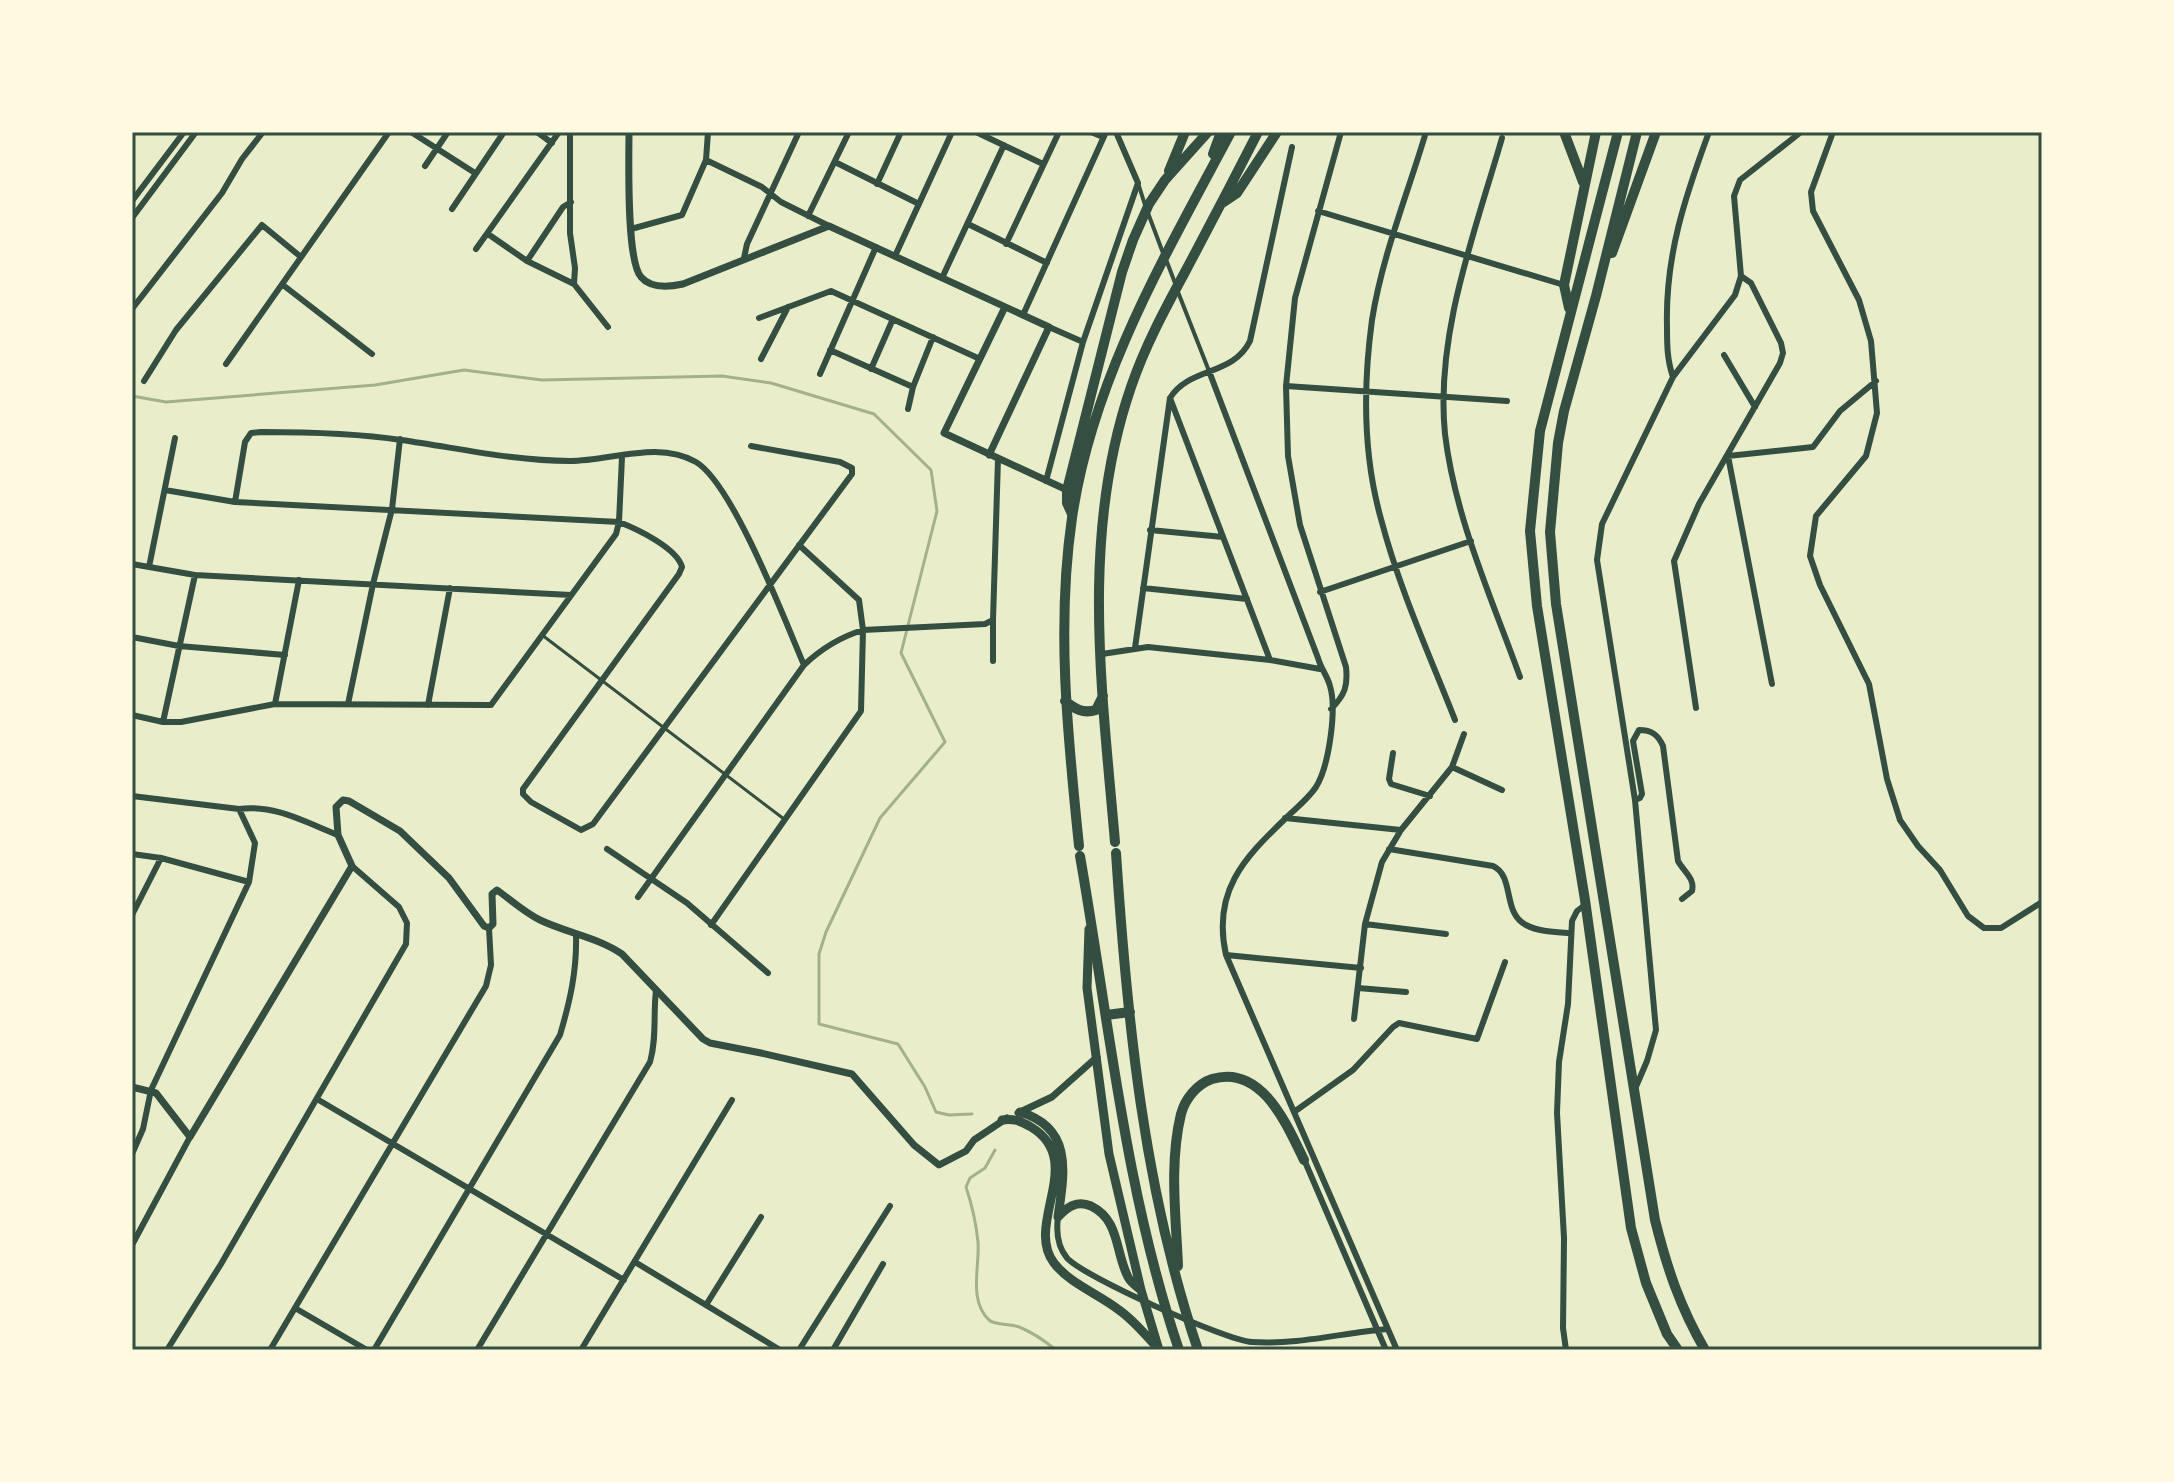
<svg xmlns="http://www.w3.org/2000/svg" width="2174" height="1482" font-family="Overpass,sans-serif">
	<rect width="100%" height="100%" fill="#e9edc9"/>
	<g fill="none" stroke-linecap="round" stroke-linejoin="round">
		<path stroke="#a3b18a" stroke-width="3" d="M 132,396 L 166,402 L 375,385 L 464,370 L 542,380 L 722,376 L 771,383 L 874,414 L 931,470 L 937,511 L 901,653 L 945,742 L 880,818 L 826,932 L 819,954 L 819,1024 L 898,1044 L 925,1087 L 936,1112 L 949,1115 L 972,1114
			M 995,1150 L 985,1168 L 970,1178 L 966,1187 C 972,1205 976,1222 978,1242 C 980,1266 968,1300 989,1320 C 996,1326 1010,1323 1019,1327 C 1032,1332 1045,1341 1056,1350"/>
		<path stroke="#344e41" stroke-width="3" d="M 542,635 L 784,819"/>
		<path stroke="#344e41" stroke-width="4" d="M 1138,183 L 1145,205
			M 1148,213 L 1163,253
			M 1167,262 L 1175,283
			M 1178,292 L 1209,371"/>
		<path stroke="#344e41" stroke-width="6" d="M 411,132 L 475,173
			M 537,132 L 552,143
			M 570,132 L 570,233 L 575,268 L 574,284
			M 976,132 L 1043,164
			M 1091,132 L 1103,137
			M 1426,132 C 1408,193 1382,256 1372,320 C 1363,386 1363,455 1381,519 C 1399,588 1429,654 1455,720
			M 1833,132 L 1811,192 L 1813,211 L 1859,300 L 1871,341 L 1877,413 L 1866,456 L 1816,516 L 1810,556 L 1820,585 L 1869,684 L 1887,779 L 1900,820 L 1918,846 L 1940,870 L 1968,916 L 1984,928 L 2001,928 L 2042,902
			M 1502,138 C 1475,232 1435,335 1445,434 C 1455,518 1492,599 1520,677
			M 706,160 L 762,187 L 781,202 L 829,226
			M 835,162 L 919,204
			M 425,166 L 448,132
			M 877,184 L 901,132
			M 132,201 L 184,132
			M 452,209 L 504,132
			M 1318,211 L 1564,285
			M 808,216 L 849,132
			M 132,218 L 196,132
			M 968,224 L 1047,263
			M 631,229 L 682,215 L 706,160 L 708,132
			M 488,234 L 527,261 L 574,284 L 608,327
			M 1006,244 L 1059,132
			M 476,249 L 559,132
			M 895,256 L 952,132
			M 744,258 L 747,244 L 799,132
			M 527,261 L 563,207 L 571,202
			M 942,278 L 1004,145
			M 283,285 L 372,354
			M 132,309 L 222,193 L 242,159 L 263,132
			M 1023,315 L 1106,132
			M 759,318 L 831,291 L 980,359
			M 1049,327 L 1083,342
			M 830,350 L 913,387
			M 1724,355 L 1755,407
			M 761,359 L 788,307
			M 226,364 L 389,132
			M 871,369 L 893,319
			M 1209,371 L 1318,658 C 1321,669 1327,675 1330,686 C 1337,709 1329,766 1316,787 C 1308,799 1296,808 1286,818 C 1243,859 1212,892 1226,955 L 1397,1350
			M 820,374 L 876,247
			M 1673,377 C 1667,360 1667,344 1667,327 C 1665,256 1685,197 1709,132
			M 144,381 L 176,330 L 262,225 L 301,257
			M 1286,386 L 1507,401
			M 1170,398 L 1270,660
			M 908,409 L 913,387 L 933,337
			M 1046,481 L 1083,342 L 1138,183 L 1116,132
			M 165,490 L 235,502 L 619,522 C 637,529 677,548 682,567 L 679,574 L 523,789 L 523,794 L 531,802 L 581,830 L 593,824 L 852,474 L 852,468 L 840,462 L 751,446
			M 235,502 L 245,442 L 251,433 L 261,432 C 308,432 355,433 401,440 C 458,448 513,461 570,461 C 611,461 658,440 696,462 C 733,484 785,621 804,665
			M 1150,530 L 1223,537
			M 132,564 L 195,575 L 571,595
			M 149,567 L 175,438
			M 1143,588 L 1247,599
			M 1320,592 L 1471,541
			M 993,620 L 993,661
			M 132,637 L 179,646 L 285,655
			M 1135,648 L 1170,398 C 1189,367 1233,376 1250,341 L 1292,147
			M 1102,654 L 1148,647 L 1270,660 L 1320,669
			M 1772,684 L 1728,456 L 1813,447 L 1840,411 L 1876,381
			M 275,704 L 299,580
			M 348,704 L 373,584 L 392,509 L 400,439
			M 428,705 L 450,588
			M 1696,708 L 1674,561 L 1699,504 L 1780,363 L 1783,353 L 1781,343 L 1751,283 L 1741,276
			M 1331,709 C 1345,695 1348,686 1346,667 L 1300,525 L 1288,456 L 1286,386 L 1295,298 L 1341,132
			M 132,715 L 163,722 L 181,722 L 275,704 L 491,705 L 616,534 L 619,522 L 622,457
			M 163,722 L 195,575
			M 1393,753 L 1389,779 L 1391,784 L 1430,796
			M 1452,767 L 1502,790
			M 132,796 L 239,809 C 274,804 305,822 338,835
			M 1635,800 L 1640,798 L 1642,794 L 1633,741 L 1639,730 C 1652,730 1658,735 1663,746 L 1678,861 C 1684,872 1695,878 1692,891 L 1682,899
			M 1285,818 L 1401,830
			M 607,849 L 687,903 L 768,973
			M 1389,849 L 1493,866 C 1515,876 1502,913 1526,925 C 1539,932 1555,932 1570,933
			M 132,854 L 161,858 L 249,882
			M 638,897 L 804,665 C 821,649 840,637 863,630 L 985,624 L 993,620 L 998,459
			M 132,915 L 161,858
			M 1365,924 L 1446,934
			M 711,925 L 861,711 L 863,630 L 859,600 L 799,545
			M 1226,955 L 1361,968
			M 1358,988 L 1406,992
			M 1354,1019 L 1365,924 L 1382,862 L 1401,830 L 1452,767 L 1464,734
			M 1635,1089 L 1647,1061 L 1656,1030 L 1635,800 L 1597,560 L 1602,524 L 1673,377 L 1735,295 L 1741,276 L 1734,196 L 1740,180 L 1801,132
			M 317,1099 L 624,1280
			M 1294,1112 L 1353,1070 L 1393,1027 L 1399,1023 L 1477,1039 L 1505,962
			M 132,1154 L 143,1129 L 151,1090 L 249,882 L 255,843 L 239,809
			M 1303,1157 L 1386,1350
			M 1058,1217 C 1056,1232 1057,1246 1067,1258 C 1084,1277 1225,1340 1252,1342 C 1297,1345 1342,1333 1387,1329
			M 132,1245 L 190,1137
			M 635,1262 L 780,1350
			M 706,1305 L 761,1217
			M 295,1308 L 367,1350
			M 167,1350 L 221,1264 L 406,944 L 407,923 L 399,907 L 352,866
			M 270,1350 L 486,986 L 491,965 L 489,928
			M 374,1350 L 560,1035 C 570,1001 577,971 576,935
			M 477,1350 L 650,1062 C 657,1038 653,1015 656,990
			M 581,1350 L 732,1100
			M 799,1350 L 890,1206
			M 833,1350 L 883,1264
			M 1566,1350 L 1563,1328 L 1564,1238 L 1557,1113 L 1559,1062 L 1568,1004 L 1572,921 L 1577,911 L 1586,904"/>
		<path stroke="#344e41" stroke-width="7" d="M 629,132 C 629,159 626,260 641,277 C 651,289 669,287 683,284 L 829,226 L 1049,327 L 989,455
			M 1005,307 L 944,433 L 1067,490
			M 132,1087 L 156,1093 L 190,1137 L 352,866 L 338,835 L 336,807 L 343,800 L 349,801 L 400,831 L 449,878 L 484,926 L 489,928 L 493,924 L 492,894 L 497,890 C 511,900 524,912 540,920 C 567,933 597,937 622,954 L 703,1039 L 710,1043 L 761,1053 L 852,1074 L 914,1145 L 939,1165 L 966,1151 L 974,1140 L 1007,1118
			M 1018,1113 L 1052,1097 L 1097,1057"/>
		<path stroke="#344e41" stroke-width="9" d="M 1089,929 L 1087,988 L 1109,1154 L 1141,1290 L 1159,1350
			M 1020,1112 C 1074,1128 1064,1174 1058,1217
			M 1002,1120 C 1013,1118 1021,1121 1031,1127 C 1087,1161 1024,1224 1054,1263 C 1070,1284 1099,1294 1119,1310 C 1132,1319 1143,1332 1154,1344
			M 1058,1217 C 1067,1207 1077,1200 1091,1206 C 1120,1220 1115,1252 1128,1277 C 1131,1283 1136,1286 1141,1290"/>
		<path stroke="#344e41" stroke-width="10" d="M 1564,132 L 1583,182
			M 1618,132 L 1540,431 L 1530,531 L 1537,606 L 1585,900 L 1631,1228 L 1646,1283 L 1667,1334 L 1678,1350
			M 1637,132 L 1596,296 L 1564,411 L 1558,443 L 1550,532 L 1556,604 L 1655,1220 C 1667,1268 1680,1307 1705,1350
			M 1213,154 L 1221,132
			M 1169,171 L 1185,132
			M 1222,203 L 1237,193 L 1277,132
			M 1612,253 L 1656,132
			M 1569,308 L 1564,285 L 1596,132
			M 1072,514 L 1067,503 L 1067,490 L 1122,272 L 1133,240 L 1149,204 L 1165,180 L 1208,132
			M 1065,701 C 1075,709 1083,714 1096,710 L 1103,696
			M 1115,842 C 1102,690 1080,535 1131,387 C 1145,346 1165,309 1185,272 C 1210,225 1234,179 1258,132
			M 1079,846 C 1068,738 1056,627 1072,518 C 1092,379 1166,254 1231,132
			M 1116,853 C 1127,1020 1144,1191 1198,1350
			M 1080,856 C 1109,1021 1125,1191 1179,1350
			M 1106,1015 L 1130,1012
			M 1178,1266 C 1176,1216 1169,1164 1181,1114 C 1185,1099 1197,1084 1212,1079 C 1262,1064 1287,1125 1304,1160"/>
	</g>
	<rect width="2174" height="1482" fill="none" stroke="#fefae0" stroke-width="268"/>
	<rect x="134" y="134" width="1906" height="1214" fill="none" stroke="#344e41" stroke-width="3"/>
</svg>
